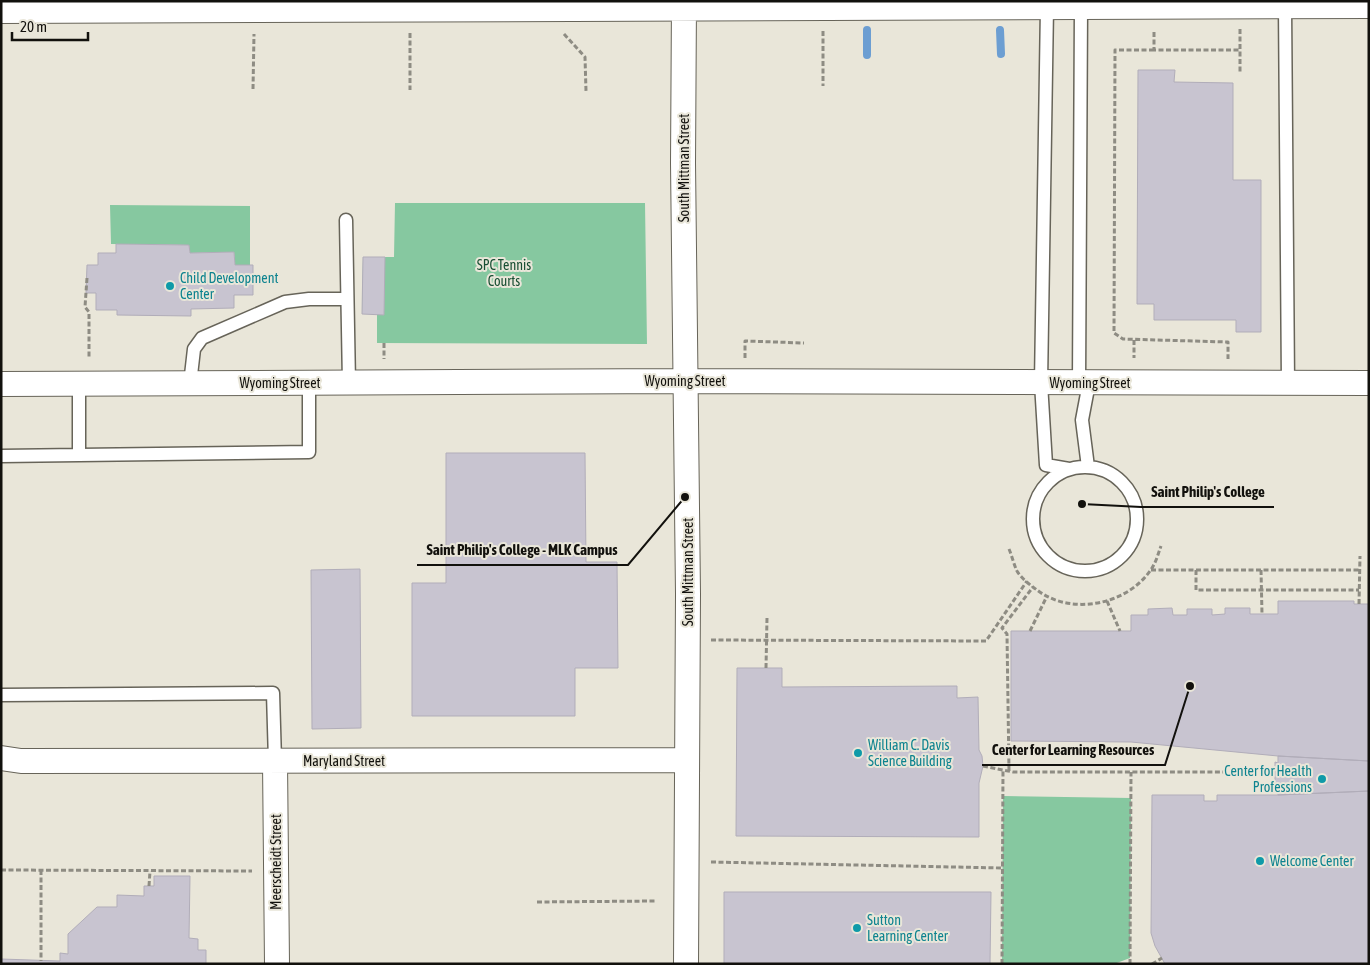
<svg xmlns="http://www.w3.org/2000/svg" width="1370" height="965" font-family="'Asap Condensed',sans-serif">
	<rect width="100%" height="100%" fill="#e9e6d9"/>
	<path fill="#86c8a0" d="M 395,203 L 645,203 L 647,344 L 377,343 L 377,314 L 362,314 L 363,257 L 394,257 Z
		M 110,205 L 250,206 L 250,265 L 235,265 L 234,252 L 190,253 L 189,245 L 111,244 Z
		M 1003,796 L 1131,798 L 1130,958 L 1114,964 L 1002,964 Z"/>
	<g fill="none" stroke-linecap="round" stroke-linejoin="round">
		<path stroke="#6c9ed2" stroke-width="8" d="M 867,30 L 867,55
			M 1000,30 L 1001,54"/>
	</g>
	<path fill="#c8c4d0" stroke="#b1adb9" d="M 1138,70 L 1175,70 L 1174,82 L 1233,83 L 1233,180 L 1261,180 L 1261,332 L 1236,332 L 1236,320 L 1154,320 L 1154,304 L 1137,304 Z
		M 116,244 L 189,245 L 190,253 L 234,252 L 235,265 L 253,265 L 253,295 L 234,295 L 234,308 L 191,309 L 191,316 L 117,315 L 117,310 L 96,310 L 96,293 L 86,293 L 87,265 L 98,265 L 98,253 L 116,253 Z
		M 363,257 L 385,257 L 384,315 L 362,314 Z
		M 446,453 L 585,453 L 586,562 L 617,562 L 618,668 L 575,668 L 575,716 L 412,716 L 412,583 L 446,583 Z
		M 360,569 L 361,728 L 312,729 L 311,570 Z
		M 1278,601 L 1354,601 L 1354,604 L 1369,604 L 1369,761 L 1278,756 L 1131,742 L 1011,741 L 1011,631 L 1131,631 L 1131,615 L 1148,615 L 1148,609 L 1172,608 L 1173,615 L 1187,615 L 1187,609 L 1212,609 L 1212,615 L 1225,614 L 1225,608 L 1250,608 L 1250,614 L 1278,614 Z
		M 737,668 L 782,668 L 782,687 L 957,686 L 957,698 L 978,697 L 979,750 L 982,756 L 983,766 L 979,783 L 979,837 L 736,836 Z
		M 1278,756 L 1369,761 L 1369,791 L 1278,795 L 1278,786 L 1275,785 L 1275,762 L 1278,763 Z
		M 1369,791 L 1369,964 L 1165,964 L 1155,946 L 1151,933 L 1152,795 L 1204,795 L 1204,801 L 1217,801 L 1217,795 L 1278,795 Z
		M 154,876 L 190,876 L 189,938 L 198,939 L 198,950 L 206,950 L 206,964 L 1,964 L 1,959 L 60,961 L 60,953 L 68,954 L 68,934 L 97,907 L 117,907 L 117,895 L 144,896 L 144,886 L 154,886 Z
		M 724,892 L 991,892 L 990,964 L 724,964 Z"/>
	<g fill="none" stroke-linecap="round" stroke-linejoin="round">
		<defs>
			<path id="service" d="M 1285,6 L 1288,384
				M 1047,7 L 1041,383 L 1046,465 L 1069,469
				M 346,220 L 349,383
				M 1079,383 L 1081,7
				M 79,384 L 79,455 L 309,452 L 309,383
				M 190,384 L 194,349 L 202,338 L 285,302 L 309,299 L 347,299
				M 1,456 L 79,455
				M1033 519a52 52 0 1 1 104 0a52 52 0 1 1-104 0Z
				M 1088,467 L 1082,420 L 1089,383
				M 1,695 L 273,693 L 275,761"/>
			<path id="minor" d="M 684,1 L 683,163 L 688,594 L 686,964
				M 1,11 L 1369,6
				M 1,384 L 686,381 L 1369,383
				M 1,758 L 21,761 L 687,760
				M 275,761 L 277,964"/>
		</defs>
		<use href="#service" stroke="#676459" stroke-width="15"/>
		<use href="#minor" stroke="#676459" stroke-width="26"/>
		<path stroke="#8e8c83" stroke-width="3" stroke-dasharray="5 2.5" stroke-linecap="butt" d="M 1240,29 L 1240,73
			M 823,31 L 823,86
			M 1154,32 L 1154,50 L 1240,50
			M 410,33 L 410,90
			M 564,34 L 585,57 L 586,91
			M 1154,50 L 1115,50 L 1114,333 L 1123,339 L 1228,342 L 1228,359
			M 253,89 L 254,34
			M 87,278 L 85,307 L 89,312 L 89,359
			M 1134,340 L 1134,358
			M 384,343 L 384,359
			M 745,358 L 745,341 L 804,343
			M 1009,549 C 1012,556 1014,565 1017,571 C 1021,578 1030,585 1037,590 C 1071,616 1126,605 1150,571 C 1156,563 1158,554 1161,546
			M 1151,570 L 1360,570
			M 1196,570 L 1196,590 L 1359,590
			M 1261,570 L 1262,614
			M 1107,601 L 1120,631
			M 1359,604 L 1360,556
			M 1030,631 L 1047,596
			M 711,640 L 986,641 L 1027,581
			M 766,668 L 767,618
			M 983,766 L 1013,772 L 1275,772
			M 1009,771 L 1007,634 L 1002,628 L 1033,587
			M 711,862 L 1002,868
			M 1,870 L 252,871
			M 41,870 L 41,961
			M 149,886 L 150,871
			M 537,902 L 656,901
			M 1002,964 L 1003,769
			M 1130,964 L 1131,772
			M 1152,964 L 1162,958"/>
		<use href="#service" stroke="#fff" stroke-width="12"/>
		<use href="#minor" stroke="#fff" stroke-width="24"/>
	</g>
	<g fill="#0f9aa8" stroke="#e9e6d9" stroke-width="2">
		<circle cx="170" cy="286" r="5"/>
		<circle cx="858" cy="753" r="5"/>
		<circle cx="1322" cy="779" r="5"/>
		<circle cx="1260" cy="861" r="5"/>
		<circle cx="857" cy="928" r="5"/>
	</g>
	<g text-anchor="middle" stroke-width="4" stroke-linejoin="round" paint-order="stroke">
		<g font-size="14" fill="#12110d" stroke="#e9e6d9">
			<text transform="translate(684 168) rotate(-90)" y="5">South Mittman Street</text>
			<text x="685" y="386">Wyoming Street</text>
			<text x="280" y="388">Wyoming Street</text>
			<text x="1090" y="388">Wyoming Street</text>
			<text transform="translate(688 572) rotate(-90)" y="5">South Mittman Street</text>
			<text x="344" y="766">Maryland Street</text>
			<text transform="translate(276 862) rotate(-90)" y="5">Meerscheidt Street</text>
		</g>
		<g font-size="14" fill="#184f33" stroke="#e9e6d9">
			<text x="504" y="270">SPC Tennis<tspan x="504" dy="16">Courts</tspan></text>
		</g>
		<g font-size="14" fill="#0d838f" stroke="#e9e6d9" text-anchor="start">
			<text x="180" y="283">Child Development<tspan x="180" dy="16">Center</tspan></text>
			<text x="868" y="750">William C. Davis<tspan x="868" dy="16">Science Building</tspan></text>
			<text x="1312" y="776" text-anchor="end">Center for Health<tspan x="1312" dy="16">Professions</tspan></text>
			<text x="1270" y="866">Welcome Center</text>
			<text x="867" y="925">Sutton<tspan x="867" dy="16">Learning Center</tspan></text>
		</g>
	</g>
	<path fill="none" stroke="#12110d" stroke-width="2" d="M1082 504L1141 507H1274M685 497L628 565H417M1190 686L1165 765H982"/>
	<g fill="#12110d" stroke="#e9e6d9" stroke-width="2">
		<circle cx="1082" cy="504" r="5"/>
		<circle cx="685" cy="497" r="5"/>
		<circle cx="1190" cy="686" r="5"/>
	</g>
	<g font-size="15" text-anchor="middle" font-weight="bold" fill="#12110d" stroke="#e9e6d9" stroke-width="4" stroke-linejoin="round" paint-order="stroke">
		<text x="1208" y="497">Saint Philip's College</text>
		<text x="522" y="555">Saint Philip's College - MLK Campus</text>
		<text x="1073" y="755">Center for Learning Resources</text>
	</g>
	<rect width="1370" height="965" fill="none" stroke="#12110d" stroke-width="5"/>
	<path d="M12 32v8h76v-8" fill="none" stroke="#12110d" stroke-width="2.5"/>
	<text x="20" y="32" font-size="15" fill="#12110d" stroke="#e9e6d9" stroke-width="4" paint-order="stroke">20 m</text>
</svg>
